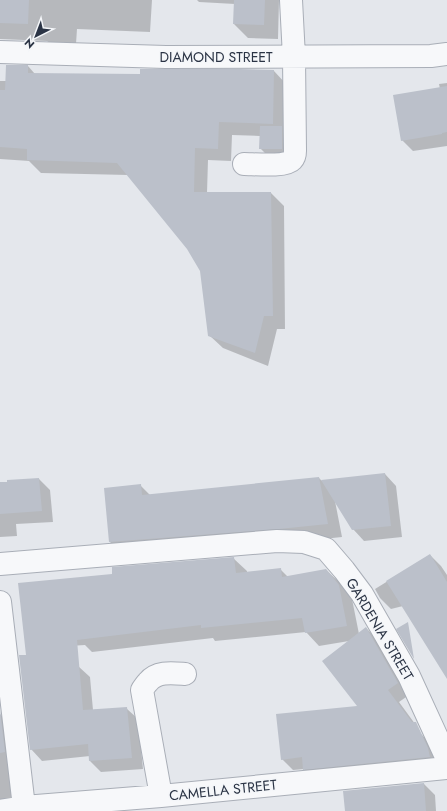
<svg xmlns="http://www.w3.org/2000/svg" width="447" height="811" font-family="Jost,sans-serif">
	<rect width="100%" height="100%" fill="#e4e7ec"/>
	<path fill="#0003" d="M 0,0 L 152,0 L 150,32 L 77,29 L 76,44 L 50,43 L 47,41 L 0,39 Z
		M 197,0 L 279,0 L 278,39 L 248,38 L 234,24 L 235,4 L 199,2 Z
		M 28,66 L 35,74 L 141,75 L 274,71 L 287,85 L 288,155 L 266,154 L 260,148 L 260,136 L 232,135 L 231,161 L 208,160 L 207,193 L 271,193 L 284,206 L 285,329 L 277,329 L 268,366 L 223,348 L 209,335 L 201,271 L 188,249 L 128,175 L 41,173 L 29,161 L 0,159 L 0,81 L 6,81 Z
		M 447,83 L 447,146 L 413,151 L 402,140 L 440,89 L 439,84 Z
		M 385,474 L 396,486 L 402,537 L 364,541 L 353,529 L 335,501 L 342,537 L 294,542 L 124,556 L 110,542 L 105,489 L 140,485 L 151,496 L 319,478 L 322,481 Z
		M 39,479 L 50,490 L 53,522 L 16,524 L 17,536 L 0,537 L 0,483 Z
		M 430,555 L 441,566 L 447,575 L 447,674 L 419,602 L 391,609 L 380,598 L 375,589 Z
		M 233,558 L 247,571 L 247,573 L 280,569 L 288,577 L 326,570 L 340,583 L 352,599 L 359,634 L 366,628 L 377,639 L 409,695 L 399,702 L 418,728 L 421,734 L 433,746 L 439,761 L 315,780 L 304,769 L 293,770 L 282,759 L 359,706 L 349,641 L 319,646 L 306,632 L 215,641 L 213,638 L 92,652 L 85,645 L 38,648 L 113,574 Z
		M 78,666 L 90,677 L 93,710 L 126,708 L 138,719 L 143,769 L 101,772 L 90,761 L 90,756 L 42,761 L 31,749 Z
		M 0,714 L 12,726 L 16,809 L 0,811 Z
		M 424,784 L 435,795 L 436,811 L 346,811 Z"/>
	<path fill="#bbc0ca" d="M 0,0 L 29,0 L 28,24 L 0,23 Z
		M 234,0 L 265,0 L 264,25 L 233,24 Z
		M 6,65 L 28,65 L 28,73 L 140,74 L 140,69 L 240,69 L 274,70 L 273,124 L 219,122 L 218,149 L 195,148 L 194,192 L 271,192 L 273,316 L 264,316 L 255,353 L 208,336 L 200,271 L 187,249 L 117,163 L 27,160 L 27,149 L 0,147 L 0,90 L 5,90 Z
		M 447,86 L 447,132 L 442,133 L 442,134 L 401,141 L 393,95 Z
		M 260,126 L 282,126 L 282,149 L 259,149 Z
		M 385,473 L 391,526 L 352,530 L 321,480 Z
		M 319,477 L 328,524 L 279,529 L 109,542 L 104,488 L 141,484 L 142,495 Z
		M 39,478 L 42,511 L 0,514 L 0,482 L 7,482 L 7,480 Z
		M 430,554 L 447,582 L 447,679 L 386,581 Z
		M 234,557 L 236,573 L 281,568 L 282,577 L 326,569 L 339,585 L 347,626 L 305,633 L 302,618 L 201,628 L 201,625 L 77,640 L 83,710 L 127,707 L 132,758 L 89,761 L 88,744 L 30,750 L 19,655 L 26,655 L 18,583 L 112,574 L 112,567 Z
		M 408,622 L 414,659 L 396,629 Z
		M 366,627 L 398,683 L 388,690 L 412,722 L 416,722 L 428,748 L 430,757 L 303,770 L 302,757 L 281,760 L 276,714 L 357,706 L 322,661 Z
		M 0,710 L 5,752 L 0,753 Z
		M 424,783 L 426,811 L 345,811 L 343,791 Z"/>
	<g fill="none" stroke-linecap="round" stroke-linejoin="round">
		<defs>
			<path id="minor" d="M 0,52 L 166,57 L 431,56 L 447,54
				M 244,164 C 254,164 286,167 292,160 C 294,158 295,154 295,151 L 294,57 L 291,0
				M 0,564 L 277,541 L 304,542 L 326,549 L 344,570 L 362,594 L 409,676 L 447,759
				M 0,602 L 24,807
				M 161,796 L 142,690 C 144,687 146,684 148,682 C 157,671 172,673 185,674
				M 0,811 L 24,807 L 161,796 L 447,768"/>
		</defs>
		<use href="#minor" stroke="#a9aeb7" stroke-width="24"/>
		<use href="#minor" stroke="#f7f8fa" stroke-width="22"/>
	</g>
	<g text-anchor="middle" stroke-width="3" stroke-linejoin="round" paint-order="stroke">
		<g font-size="14" fill="#2b3445" stroke="#f4f6f9">
			<text x="216" y="62">DIAMOND STREET</text>
			<text transform="translate(380 629) rotate(59)" y="5">GARDENIA STREET</text>
			<text transform="translate(223 790) rotate(-6)" y="5">CAMELLA STREET</text>
		</g>
	</g>
	<g transform="translate(36 36) rotate(222)" stroke="#f4f6f9" stroke-width="3" paint-order="stroke">
	<path d="M0-3L7 15L0 10L-7 15Z" fill="#2b3445"/>
	<text y="-6" font-size="11" font-weight="bold" text-anchor="middle" fill="#2b3445">N</text>
	</g>
</svg>
